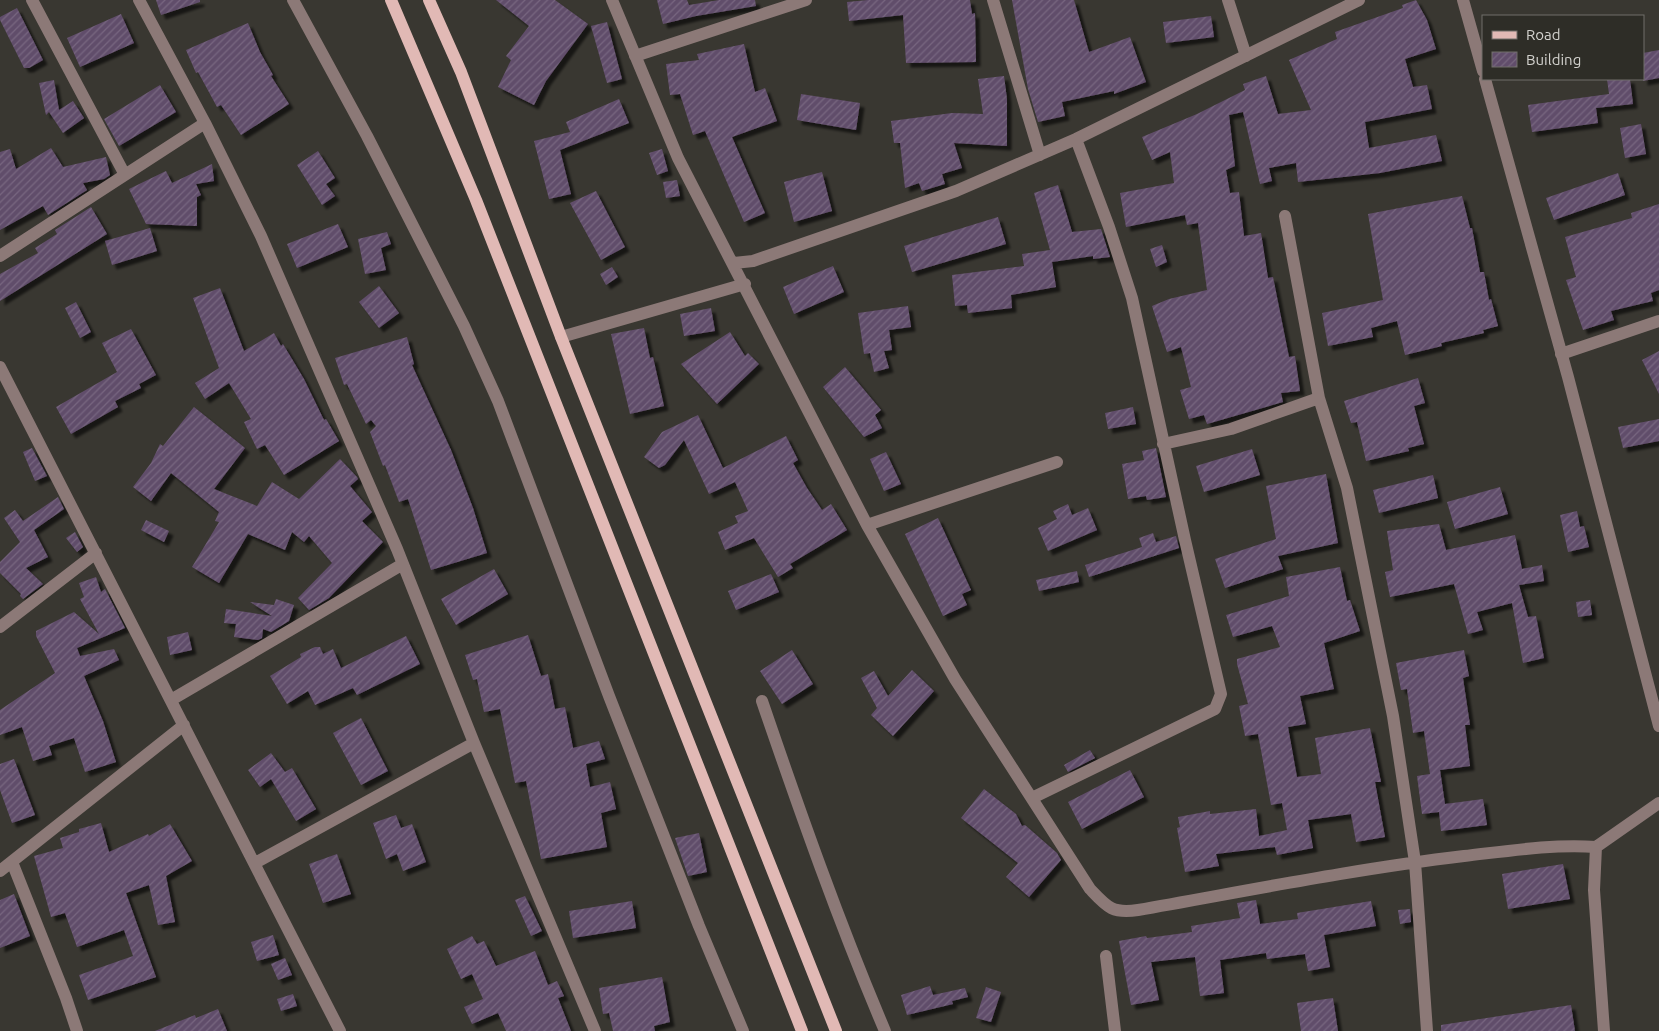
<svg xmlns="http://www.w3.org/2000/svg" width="1659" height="1031" font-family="Ubuntu,sans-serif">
	<defs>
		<pattern id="building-hatch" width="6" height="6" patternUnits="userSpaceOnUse" patternTransform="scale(1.25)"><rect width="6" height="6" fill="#614d6b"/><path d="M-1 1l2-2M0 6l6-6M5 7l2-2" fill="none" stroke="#77667f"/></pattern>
		<filter id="shadow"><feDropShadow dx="4.5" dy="4.5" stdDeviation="1" flood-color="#0009"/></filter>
	</defs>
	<rect width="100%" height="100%" fill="#393731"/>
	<path fill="url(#building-hatch)" filter="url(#shadow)" d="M 156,0 L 200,0 L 200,2 L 161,15 Z
		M 496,0 L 555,0 L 588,24 L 546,81 L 534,105 L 498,87 L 511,60 L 506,56 L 529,26 Z
		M 657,0 L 687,0 L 689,5 L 719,0 L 755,0 L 756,6 L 696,16 L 663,24 Z
		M 868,0 L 970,0 L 972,14 L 975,13 L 976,62 L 906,63 L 903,15 L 849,21 L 847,2 Z
		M 1012,0 L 1074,0 L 1089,52 L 1130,37 L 1146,82 L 1114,94 L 1114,91 L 1062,102 L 1065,116 L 1038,122 L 1028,89 Z
		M 1416,0 L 1427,20 L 1436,49 L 1405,59 L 1413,87 L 1427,85 L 1432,109 L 1365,122 L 1369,148 L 1436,135 L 1442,161 L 1380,173 L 1298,182 L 1296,163 L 1269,168 L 1272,181 L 1260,184 L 1243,112 L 1229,115 L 1235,166 L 1226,170 L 1230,193 L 1239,192 L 1244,236 L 1261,233 L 1268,278 L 1273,277 L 1289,357 L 1295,356 L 1300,391 L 1281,393 L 1283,402 L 1207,424 L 1204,415 L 1189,419 L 1180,390 L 1191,387 L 1181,347 L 1167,352 L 1152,306 L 1169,299 L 1207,290 L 1198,223 L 1187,225 L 1185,215 L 1126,227 L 1120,193 L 1174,183 L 1170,152 L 1152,160 L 1142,137 L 1197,114 L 1245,90 L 1243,84 L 1266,76 L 1278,114 L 1311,110 L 1289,60 L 1337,39 L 1335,32 L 1403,8 L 1402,5 Z
		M 17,8 L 43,60 L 29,68 L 24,68 L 0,20 L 0,17 Z
		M 121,14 L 134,43 L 80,67 L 67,38 Z
		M 1211,16 L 1214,37 L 1166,43 L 1163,22 Z
		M 607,22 L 622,79 L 607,83 L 591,26 Z
		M 248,23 L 260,52 L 273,75 L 271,76 L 289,104 L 241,135 L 221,105 L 217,107 L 198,72 L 196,73 L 186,50 Z
		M 744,44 L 755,92 L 765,88 L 777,121 L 732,137 L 765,213 L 744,222 L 705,131 L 693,135 L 680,94 L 670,95 L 666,64 L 699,60 L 697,54 Z
		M 1659,50 L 1659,78 L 1643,81 L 1643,53 Z
		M 1004,76 L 1007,99 L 1007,146 L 954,143 L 962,168 L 942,174 L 945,184 L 922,191 L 919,183 L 905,188 L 900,143 L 894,143 L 891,121 L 952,113 L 983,114 L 978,79 Z
		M 1607,79 L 1630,79 L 1633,104 L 1596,108 L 1598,123 L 1532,132 L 1528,105 L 1609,94 Z
		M 54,80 L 59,110 L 73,101 L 84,118 L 63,133 L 49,112 L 46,115 L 39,83 Z
		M 160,85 L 176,112 L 119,146 L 104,119 Z
		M 801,94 L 860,103 L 856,130 L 797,120 Z
		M 619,99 L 629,123 L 560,150 L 571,194 L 549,199 L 534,141 L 570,132 L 566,122 Z
		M 1641,124 L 1646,154 L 1625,158 L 1620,128 Z
		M 51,148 L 63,167 L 106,157 L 110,175 L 104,179 L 83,183 L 87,190 L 48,215 L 43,206 L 0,230 L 0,152 L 10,149 L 16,169 Z
		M 662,149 L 668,171 L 657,175 L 649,153 Z
		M 318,151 L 335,178 L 326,184 L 335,196 L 322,205 L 297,165 Z
		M 212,164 L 214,181 L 196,184 L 201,195 L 197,197 L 197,226 L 146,224 L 129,189 L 166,171 L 172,183 Z
		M 822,172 L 832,211 L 794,222 L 784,182 Z
		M 1618,173 L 1625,195 L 1554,220 L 1546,198 Z
		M 677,180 L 680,196 L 666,198 L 663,182 Z
		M 1058,185 L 1072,232 L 1101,229 L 1110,257 L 1093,259 L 1093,256 L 1052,262 L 1056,287 L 1011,295 L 1012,308 L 968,313 L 967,305 L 955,306 L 952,275 L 1024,266 L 1022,254 L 1050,250 L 1034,193 Z
		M 596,191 L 625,247 L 601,260 L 570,203 Z
		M 1462,196 L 1470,228 L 1472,228 L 1480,272 L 1484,272 L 1489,300 L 1491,299 L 1498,326 L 1483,330 L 1484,333 L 1441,343 L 1442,346 L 1405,355 L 1397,321 L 1371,328 L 1373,337 L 1328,346 L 1322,313 L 1383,300 L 1368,214 Z
		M 1659,204 L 1659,290 L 1651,293 L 1653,301 L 1611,311 L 1614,320 L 1583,330 L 1566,280 L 1576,277 L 1565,237 L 1632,218 L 1631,213 Z
		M 91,207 L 107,234 L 0,301 L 0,274 L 38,253 L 35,248 L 57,234 L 55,230 Z
		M 998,217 L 1006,244 L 912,272 L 904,246 Z
		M 338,224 L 348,247 L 297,268 L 287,244 Z
		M 150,228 L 157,251 L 112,265 L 105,241 Z
		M 387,232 L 391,244 L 381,248 L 386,270 L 365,274 L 358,239 Z
		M 1162,245 L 1167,262 L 1156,267 L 1150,249 Z
		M 833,266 L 844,292 L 794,314 L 783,287 Z
		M 612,267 L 618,277 L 606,285 L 600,274 Z
		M 379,286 L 399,313 L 379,328 L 359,302 Z
		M 220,288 L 244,351 L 274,333 L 281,346 L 283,344 L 304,379 L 324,420 L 326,419 L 339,441 L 284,475 L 265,445 L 257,449 L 244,422 L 251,419 L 229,383 L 205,399 L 195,383 L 219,368 L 193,298 Z
		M 76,302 L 91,332 L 80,338 L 65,308 Z
		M 908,306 L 911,327 L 889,330 L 892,350 L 884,351 L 889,368 L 874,372 L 870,353 L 864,354 L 858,313 Z
		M 711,308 L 715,331 L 684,336 L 680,314 Z
		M 644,328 L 650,358 L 653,357 L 664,406 L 630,414 L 611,334 Z
		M 131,329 L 156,375 L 139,384 L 141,388 L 115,401 L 118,407 L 71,434 L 56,407 L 117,372 L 102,343 Z
		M 730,332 L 745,356 L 748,353 L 759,364 L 717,404 L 681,364 Z
		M 407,337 L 414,364 L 412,365 L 451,450 L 473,508 L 487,553 L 431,570 L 408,499 L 399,502 L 385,465 L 383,466 L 370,432 L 376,426 L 371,420 L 366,424 L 347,384 L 344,385 L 335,358 Z
		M 1659,351 L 1659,394 L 1642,360 Z
		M 845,367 L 881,410 L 875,415 L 882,428 L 864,437 L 823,387 Z
		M 1418,378 L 1425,403 L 1414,406 L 1424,444 L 1408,448 L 1409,451 L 1366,461 L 1357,422 L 1351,423 L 1344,401 Z
		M 194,407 L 245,448 L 214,489 L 257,506 L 272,482 L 299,499 L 340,459 L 357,477 L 358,479 L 350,486 L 372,512 L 362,521 L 383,542 L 329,598 L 309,610 L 298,598 L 332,563 L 309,536 L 304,542 L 292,532 L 285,550 L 248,534 L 219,583 L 192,567 L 219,522 L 215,521 L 219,512 L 171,473 L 151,501 L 133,487 L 151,463 L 160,444 L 163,446 Z
		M 1133,407 L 1136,424 L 1108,429 L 1105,413 Z
		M 698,415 L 723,468 L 786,436 L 798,460 L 793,463 L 807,488 L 822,510 L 831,504 L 847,530 L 790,564 L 793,568 L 778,577 L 754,538 L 725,550 L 718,532 L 738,523 L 735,516 L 748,511 L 735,482 L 709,494 L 684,440 L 665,465 L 659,468 L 644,457 L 662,432 Z
		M 1659,419 L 1659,441 L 1623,448 L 1618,427 Z
		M 32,448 L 47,476 L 35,481 L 23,452 Z
		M 1156,448 L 1166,497 L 1147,500 L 1146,496 L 1128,499 L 1122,464 L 1144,460 L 1142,451 Z
		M 1252,449 L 1260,475 L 1204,492 L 1196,466 Z
		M 886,452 L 901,484 L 884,491 L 870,459 Z
		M 1326,474 L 1338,543 L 1278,556 L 1283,569 L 1225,588 L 1215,559 L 1276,539 L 1266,486 Z
		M 1433,475 L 1438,498 L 1379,513 L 1373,490 Z
		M 1500,487 L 1508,514 L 1455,529 L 1447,502 Z
		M 58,497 L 64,509 L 34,530 L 48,557 L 26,568 L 43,584 L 23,599 L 20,596 L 21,594 L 0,573 L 0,562 L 20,542 L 4,518 L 15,510 L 23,521 Z
		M 1068,504 L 1072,515 L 1088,508 L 1097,530 L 1048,551 L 1038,528 L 1057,519 L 1053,511 Z
		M 1577,511 L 1580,527 L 1584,526 L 1589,547 L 1568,552 L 1560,515 Z
		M 938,518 L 971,590 L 962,594 L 967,605 L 943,616 L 905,534 Z
		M 146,520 L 169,531 L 164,542 L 141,530 Z
		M 1439,524 L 1446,550 L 1515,535 L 1522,569 L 1542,565 L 1544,581 L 1519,585 L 1528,617 L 1536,616 L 1544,658 L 1523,663 L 1512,603 L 1477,612 L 1483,630 L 1468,634 L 1454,584 L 1390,597 L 1385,572 L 1393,570 L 1387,531 Z
		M 75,532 L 83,547 L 77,552 L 66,538 Z
		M 1153,533 L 1156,542 L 1176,536 L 1179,548 L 1089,577 L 1085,565 L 1142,547 L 1139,538 Z
		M 1340,567 L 1347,601 L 1350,600 L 1360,631 L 1324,643 L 1334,689 L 1300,696 L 1306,724 L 1288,727 L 1297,777 L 1321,774 L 1315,738 L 1370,728 L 1381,782 L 1375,782 L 1385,837 L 1356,842 L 1351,814 L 1308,820 L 1313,848 L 1277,855 L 1275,847 L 1216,854 L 1219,866 L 1185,872 L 1177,828 L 1180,827 L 1178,817 L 1210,811 L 1210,814 L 1256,809 L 1259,836 L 1287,830 L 1282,803 L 1271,805 L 1258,734 L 1245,736 L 1239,706 L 1248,704 L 1237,664 L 1237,659 L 1280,647 L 1272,626 L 1233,637 L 1226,615 L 1289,596 L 1286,577 Z
		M 494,569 L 508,594 L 456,625 L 441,599 Z
		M 1077,571 L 1079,582 L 1039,591 L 1036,580 Z
		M 771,574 L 779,592 L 736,610 L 728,591 Z
		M 96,577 L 101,592 L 105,589 L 125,628 L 77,648 L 80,656 L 114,649 L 119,660 L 84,676 L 103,721 L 116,762 L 85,772 L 74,738 L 49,746 L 52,755 L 33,761 L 22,727 L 0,735 L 0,710 L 55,673 L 36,636 L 36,631 L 74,612 L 99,634 L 80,599 L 84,597 L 79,583 Z
		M 276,599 L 294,605 L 289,621 L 271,632 L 263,629 L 262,638 L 258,640 L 234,637 L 236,624 L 224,623 L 226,609 L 272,616 L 250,602 L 274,605 Z
		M 1590,600 L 1592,615 L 1578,617 L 1576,602 Z
		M 188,632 L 192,650 L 170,655 L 167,637 Z
		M 528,635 L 541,676 L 548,674 L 555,709 L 565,707 L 573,748 L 599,741 L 605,759 L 586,764 L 590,787 L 610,782 L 616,809 L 601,813 L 607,847 L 541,859 L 526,781 L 515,783 L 500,709 L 484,712 L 477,679 L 473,680 L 465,655 Z
		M 406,636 L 420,664 L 357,695 L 353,688 L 315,705 L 308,691 L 287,704 L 270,676 L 301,657 L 300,654 L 315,647 L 320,647 L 323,654 L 333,649 L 341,668 Z
		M 792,650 L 813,684 L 782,704 L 760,671 Z
		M 1464,650 L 1469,676 L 1463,678 L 1470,725 L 1465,725 L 1470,766 L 1440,770 L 1445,804 L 1483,799 L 1487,825 L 1441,831 L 1439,812 L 1422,814 L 1417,776 L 1430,774 L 1424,731 L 1413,733 L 1407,689 L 1401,690 L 1396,663 Z
		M 912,670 L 934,691 L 893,736 L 871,715 L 877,708 L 861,678 L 874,671 L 888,696 Z
		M 361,718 L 388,771 L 361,785 L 333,733 Z
		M 1090,750 L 1095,758 L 1068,772 L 1064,765 Z
		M 271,753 L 285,772 L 292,768 L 316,809 L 296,821 L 271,779 L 260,787 L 248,770 Z
		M 14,759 L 35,815 L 12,823 L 0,790 L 0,764 Z
		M 1130,770 L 1144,797 L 1082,829 L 1068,802 Z
		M 984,789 L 1016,814 L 1022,826 L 1025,825 L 1057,853 L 1061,860 L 1029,897 L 1006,877 L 1018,863 L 961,818 Z
		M 396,815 L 401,828 L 412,824 L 426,862 L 403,871 L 397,854 L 386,859 L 373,823 Z
		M 101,823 L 109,852 L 148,834 L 149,836 L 170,824 L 192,861 L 166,876 L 175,922 L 158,925 L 149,885 L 126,893 L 156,977 L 88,1000 L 79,975 L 133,956 L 124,930 L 77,947 L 65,913 L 51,917 L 34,856 L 63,848 L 60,838 L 79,832 L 79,829 Z
		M 699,833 L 707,872 L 688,876 L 675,838 Z
		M 337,854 L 351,894 L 323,903 L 309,864 Z
		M 1563,864 L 1570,899 L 1508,909 L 1502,874 Z
		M 14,894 L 30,936 L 0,948 L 0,900 Z
		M 525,896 L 542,931 L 531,936 L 515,900 Z
		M 1256,900 L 1260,924 L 1298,919 L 1297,913 L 1371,901 L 1376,926 L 1324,935 L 1330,967 L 1308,971 L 1305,954 L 1267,959 L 1266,953 L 1220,960 L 1224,993 L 1200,996 L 1195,957 L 1151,962 L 1159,1000 L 1131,1005 L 1119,941 L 1146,936 L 1147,938 L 1192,932 L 1191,926 L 1240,918 L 1237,903 Z
		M 632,901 L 636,928 L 573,938 L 569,911 Z
		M 1410,909 L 1411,922 L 1400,924 L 1398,910 Z
		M 273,935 L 279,955 L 257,961 L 251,942 Z
		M 472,936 L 477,944 L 484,941 L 496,966 L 535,951 L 548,985 L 557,981 L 564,996 L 558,998 L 571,1031 L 506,1031 L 498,1013 L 472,1024 L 464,1007 L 483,999 L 472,974 L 461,979 L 447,949 Z
		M 285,958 L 292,975 L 278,980 L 271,964 Z
		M 662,977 L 670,1022 L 654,1026 L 655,1031 L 613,1031 L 609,1013 L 603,1014 L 599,988 Z
		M 930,986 L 933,995 L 965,988 L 968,997 L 952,1001 L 953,1004 L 907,1015 L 901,995 Z
		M 986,987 L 1001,992 L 991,1022 L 976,1018 Z
		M 293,994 L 297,1006 L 281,1011 L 277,999 Z
		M 1333,998 L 1338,1031 L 1301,1031 L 1297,1003 Z
		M 1571,1005 L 1575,1031 L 1441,1031 L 1441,1025 Z
		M 218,1009 L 227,1031 L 155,1031 L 195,1015 L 196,1018 Z"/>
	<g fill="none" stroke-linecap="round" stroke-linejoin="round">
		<path stroke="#8c7977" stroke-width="12" d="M 32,0 L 125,175
			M 139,0 L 205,123 L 261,236 L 397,549 L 474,743 L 595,1031
			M 293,0 L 367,136 L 464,326 L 498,401 L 609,696 L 699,926 L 743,1031
			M 612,0 L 678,158 L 867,525 L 955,679 L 1090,889 C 1107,907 1112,914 1138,910 C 1246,891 1355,869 1464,856 C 1508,851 1552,844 1596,847
			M 993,0 L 1040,155
			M 1228,0 L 1246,56
			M 1463,0 L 1483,71
			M 635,56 L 806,0
			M 1485,79 L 1568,377 L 1659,726
			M 1285,216 L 1319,398 L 1347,488 L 1393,716 L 1415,862 L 1427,1031
			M 0,256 L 205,123
			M 734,263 L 753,261 L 956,191 L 1076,139 L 1359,0
			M 561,337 L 745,284
			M 1561,354 L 1659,321
			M 0,367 L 340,1031
			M 1163,444 L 1231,429 L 1319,398
			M 867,525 L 1057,462
			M 0,627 L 96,553
			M 171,700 L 403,564
			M 762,701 C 800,812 839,923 885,1031
			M 1032,798 L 1215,709 L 1221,694 L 1185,540 L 1132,298 L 1109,227 L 1076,139
			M 12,862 L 66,998 L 77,1031
			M 255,863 L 474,743
			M 0,871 L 184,725
			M 1106,956 L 1115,1031
			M 1604,1031 L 1594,890 L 1596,847 L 1659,803"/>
		<path stroke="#e1b9b5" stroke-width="12" d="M 391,0 L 476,200 L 802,1031
			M 429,0 L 461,72 L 561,337 L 836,1031"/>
	</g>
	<rect x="1482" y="15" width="162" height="65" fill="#2e2d27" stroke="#706f6a"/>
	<rect x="1492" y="31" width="25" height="8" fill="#e1b9b5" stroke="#706f6a"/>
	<text x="1526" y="40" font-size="15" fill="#d3d2ce">Road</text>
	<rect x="1492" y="52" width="25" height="15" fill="url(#building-hatch)" stroke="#706f6a"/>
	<text x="1526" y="65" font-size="15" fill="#d3d2ce">Building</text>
</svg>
